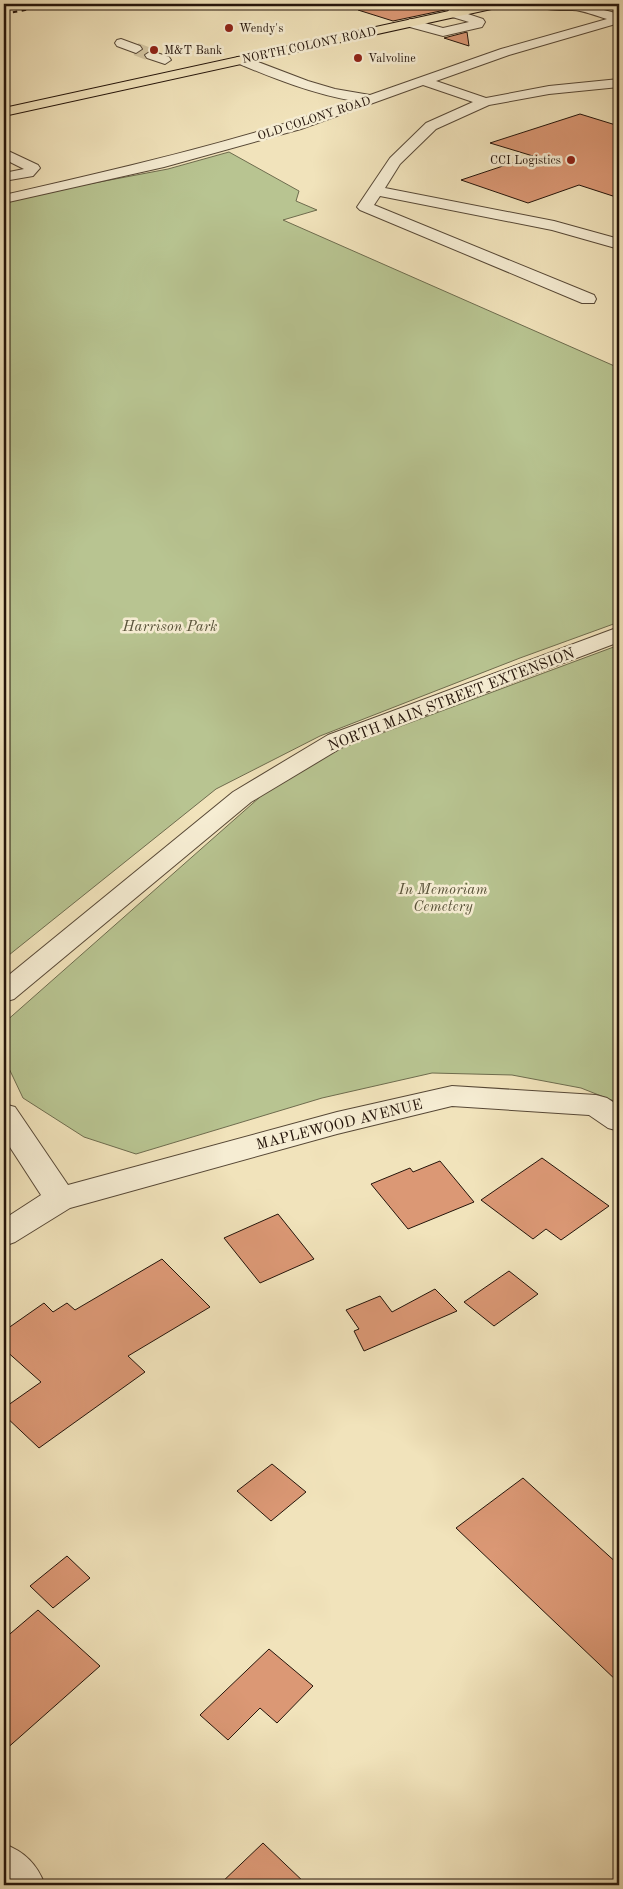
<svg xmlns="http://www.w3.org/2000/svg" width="623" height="1889" font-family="'Old Standard TT',serif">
	<rect width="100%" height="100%" fill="#f1e3bb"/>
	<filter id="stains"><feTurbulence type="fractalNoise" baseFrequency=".004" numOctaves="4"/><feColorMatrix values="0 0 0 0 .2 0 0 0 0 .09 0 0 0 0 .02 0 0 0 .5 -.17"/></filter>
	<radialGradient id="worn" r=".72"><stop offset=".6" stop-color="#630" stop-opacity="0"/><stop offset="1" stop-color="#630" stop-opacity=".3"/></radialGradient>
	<path fill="#b8c491" stroke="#6e6c4e" d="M 229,152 L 299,191 L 296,201 L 317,210 L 283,220 L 619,368 L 619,622 L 520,658 L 320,736 L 216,789 L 4,959 L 4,200 L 168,169 Z
		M 619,645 L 619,1103 L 581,1088 L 512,1075 L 432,1073 L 322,1098 L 136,1154 L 84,1137 L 23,1098 L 4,1058 L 4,1023 L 269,789 L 310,764 L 342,748 Z"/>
	<path fill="#db9875" stroke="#24140a" d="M 359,4 L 464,4 L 464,6 L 393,21 L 358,10 Z
		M 467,32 L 469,46 L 444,38 Z
		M 580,114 L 619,126 L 619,198 L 579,185 L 528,203 L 461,180 L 533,156 L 490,143 Z
		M 542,1158 L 609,1206 L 561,1240 L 546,1229 L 533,1239 L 481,1200 Z
		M 440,1161 L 474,1202 L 408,1229 L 371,1184 L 410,1168 L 413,1172 Z
		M 278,1214 L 314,1259 L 260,1283 L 224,1238 Z
		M 162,1259 L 210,1307 L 128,1356 L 145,1372 L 39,1448 L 4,1415 L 4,1408 L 41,1382 L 4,1349 L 4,1331 L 44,1303 L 53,1312 L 67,1303 L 75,1310 Z
		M 509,1271 L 538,1294 L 494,1326 L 464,1302 Z
		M 435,1289 L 457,1311 L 364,1351 L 354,1331 L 359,1329 L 346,1310 L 380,1296 L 392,1312 Z
		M 272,1464 L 306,1492 L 271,1521 L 237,1491 Z
		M 523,1478 L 619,1565 L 619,1683 L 456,1528 Z
		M 67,1556 L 90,1578 L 53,1608 L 30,1586 Z
		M 38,1610 L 100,1666 L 4,1751 L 4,1639 Z
		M 269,1649 L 313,1686 L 277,1723 L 260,1708 L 228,1740 L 200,1715 Z
		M 263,1843 L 307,1885 L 219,1885 Z"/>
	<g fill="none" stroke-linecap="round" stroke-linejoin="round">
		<path stroke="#d2c4a0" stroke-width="13" stroke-dasharray="13 7" stroke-linecap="butt" d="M 136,49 L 151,55"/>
		<defs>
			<path id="minor" d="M 529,4 L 586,4 L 585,5 L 619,14 L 619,23 L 509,55 L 436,81 L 486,98 L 549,86 L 619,79 L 619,87 L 549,94 L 489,105 L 436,129 L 400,164 L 385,188 L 554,221 L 619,239 L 619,249 L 552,230 L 380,196 L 374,205 L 594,295 L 596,299 L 594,303 L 582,303 L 360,210 L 357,207 L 390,158 L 426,123 L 473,102 L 423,85 L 301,129 L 164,167 L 4,203 L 4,195 C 122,168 240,141 354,101 C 313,94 275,79 237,63 L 235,60 L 237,57 L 245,57 L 308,81 L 335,89 L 370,95 L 501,49 L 607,19 C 596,16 583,10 572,10 C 557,10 545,10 531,6 Z
				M 453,9 L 483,19 L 485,22 L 482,27 L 443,36 L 406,26 L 404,23 L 410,19 L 443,28 L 469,22 L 449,16 L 447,13 L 449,10 Z
				M 121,39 L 140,46 L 142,49 L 136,53 L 117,46 L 115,43 L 117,40 Z
				M 151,51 L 169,57 L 171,60 L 165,64 L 147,58 L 145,55 Z
				M 4,149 L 38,165 L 40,168 L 33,176 L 4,181 L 4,173 L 24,169 L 4,159 Z
				M 619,627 L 619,642 L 346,745 L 251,802 L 14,999 L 4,1002 L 4,979 L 233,792 L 328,735 Z
				M 452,1086 L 596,1095 L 607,1098 L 619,1106 L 619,1131 L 608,1128 L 589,1115 L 452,1106 L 337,1134 L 70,1208 L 15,1242 L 4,1246 L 4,1219 L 41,1195 L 4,1138 L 4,1104 L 15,1107 L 68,1185 L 337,1112 Z
				M 4,1844 C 25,1852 37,1864 45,1885 L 4,1885 Z"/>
			<path id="major" d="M 481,4 L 502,4 L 496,8 L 4,116 L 4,108 Z"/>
		</defs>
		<use href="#minor" stroke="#574836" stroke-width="2"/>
		<use href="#major" stroke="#24140a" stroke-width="2"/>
		<use href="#minor" fill="#f6edd3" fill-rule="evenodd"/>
		<use href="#major" fill="#f1e3bb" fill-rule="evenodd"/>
		<path stroke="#24140a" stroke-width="2" stroke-dasharray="4.5 4.5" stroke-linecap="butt" d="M 4,14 L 57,4"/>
	</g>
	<g fill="#8f2418" stroke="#f6edd3" stroke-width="2">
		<circle cx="229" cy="28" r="5"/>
		<circle cx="154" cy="50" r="5"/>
		<circle cx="358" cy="58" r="5"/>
		<circle cx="571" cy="160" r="5"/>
	</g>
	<g text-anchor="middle" stroke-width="5" stroke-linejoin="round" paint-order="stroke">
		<g font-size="12" fill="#24140a" stroke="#f6edd3" text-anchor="start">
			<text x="239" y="32">Wendy's</text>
			<text x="164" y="54">M&amp;T Bank</text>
			<text x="368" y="62">Valvoline</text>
			<text x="561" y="164" text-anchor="end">CCI Logistics</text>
		</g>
		<g font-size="12" fill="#24140a" stroke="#f6edd3">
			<text transform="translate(309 45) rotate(-12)" y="4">NORTH COLONY ROAD</text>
			<text transform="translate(314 118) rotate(-18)" y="4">OLD COLONY ROAD</text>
		</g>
		<g font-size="15" font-style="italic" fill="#585239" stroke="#f6edd3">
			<text x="170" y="631">Harrison Park</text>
			<text x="443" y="894">In Memoriam<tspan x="443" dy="17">Cemetery</tspan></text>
		</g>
		<g font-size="15" fill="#24140a" stroke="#f6edd3">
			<text transform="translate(451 699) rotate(-21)" y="5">NORTH MAIN STREET EXTENSION</text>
			<text transform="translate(339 1124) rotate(-14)" y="5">MAPLEWOOD AVENUE</text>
		</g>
	</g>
	<rect width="623" height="1889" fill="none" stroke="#f1e3bb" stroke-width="20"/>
	<rect x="5" y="5" width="613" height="1879" fill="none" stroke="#24140a" stroke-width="2.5"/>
	<rect x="10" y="10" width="603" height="1869" fill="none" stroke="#24140a"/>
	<rect width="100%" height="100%" filter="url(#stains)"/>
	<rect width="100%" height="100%" fill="url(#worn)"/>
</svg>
